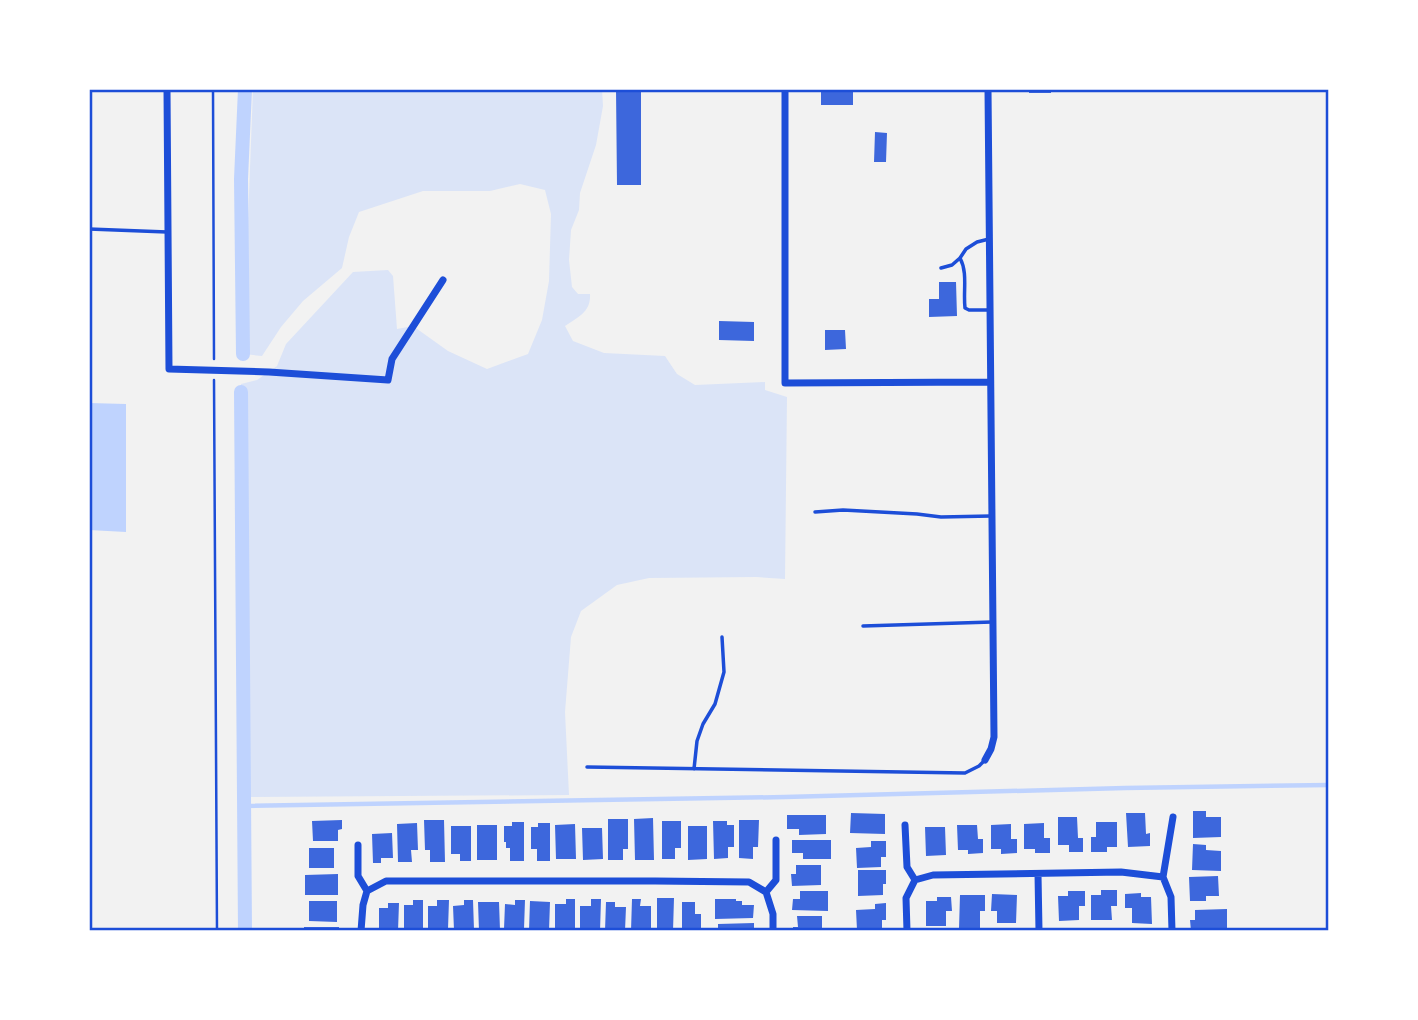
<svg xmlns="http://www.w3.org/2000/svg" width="1418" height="1020" font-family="'DejaVu Sans',sans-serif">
	<rect width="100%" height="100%" fill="#f2f2f2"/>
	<path fill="#dbe4f7" d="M 253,89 L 602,89 L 603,106 L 596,145 L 580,193 L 579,210 L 571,230 L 569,260 L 572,287 L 578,294 L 590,294 C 591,312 578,317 565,326 L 573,341 L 604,353 L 665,356 L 677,374 L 695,385 L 765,382 L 765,390 L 787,397 L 785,579 L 756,577 L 649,578 L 617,585 L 581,611 L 571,637 L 565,712 L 569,795 L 244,797 L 241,384 L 257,380 L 277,366 L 286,344 L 353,272 L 388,270 L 393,276 L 397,329 L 413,326 L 448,351 L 487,369 L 528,354 L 542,320 L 549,281 L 551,214 L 545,190 L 520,184 L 490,191 L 423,191 L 359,212 L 349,237 L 342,268 L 303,301 L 281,327 L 262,356 L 243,354 Z"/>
	<path fill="#bfd3fe" d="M 89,403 L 126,404 L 126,532 L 89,530 Z"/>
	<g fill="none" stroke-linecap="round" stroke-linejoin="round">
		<path stroke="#bfd3fe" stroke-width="4.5" d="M 244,806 L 785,797 L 1125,788 L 1329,785"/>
		<path stroke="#bfd3fe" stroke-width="14" d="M 243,354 L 241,179 L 245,89
			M 241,392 L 245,931"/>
	</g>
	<path fill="#3d67dc" d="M 616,89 L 641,89 L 641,185 L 617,185 Z
		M 821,89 L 853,89 L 853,105 L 821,105 Z
		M 1029,89 L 1051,89 L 1051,93 L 1029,93 Z
		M 875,132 L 887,133 L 886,162 L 874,162 Z
		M 939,282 L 956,282 L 957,316 L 929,317 L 929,299 L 939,299 Z
		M 719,321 L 754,322 L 754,341 L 719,340 Z
		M 825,330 L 845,330 L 846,349 L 825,350 Z
		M 1193,811 L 1206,811 L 1206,817 L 1221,817 L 1221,837 L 1193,838 Z
		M 851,813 L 885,814 L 885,834 L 850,833 Z
		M 1126,813 L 1145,813 L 1146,834 L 1150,833 L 1150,846 L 1128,847 Z
		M 787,815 L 826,815 L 826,834 L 799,835 L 799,829 L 787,829 Z
		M 1058,817 L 1077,817 L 1078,838 L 1083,838 L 1083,852 L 1069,852 L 1069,845 L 1058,845 Z
		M 653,818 L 654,860 L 635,860 L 634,819 Z
		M 608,819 L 628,819 L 628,849 L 623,849 L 623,860 L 608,860 Z
		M 342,820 L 342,829 L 338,830 L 338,841 L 313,841 L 312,821 Z
		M 424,820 L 444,820 L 445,862 L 430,862 L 430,850 L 425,850 Z
		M 739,820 L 759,820 L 758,847 L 753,847 L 753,859 L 739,858 Z
		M 662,821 L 681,821 L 681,848 L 675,848 L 675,859 L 662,859 Z
		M 713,821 L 727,821 L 727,825 L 734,825 L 734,847 L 728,847 L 728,858 L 714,859 Z
		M 512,822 L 524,822 L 524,861 L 510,861 L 510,848 L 506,848 L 506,842 L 504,842 L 504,826 L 512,826 Z
		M 1096,822 L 1117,822 L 1117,847 L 1107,847 L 1107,852 L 1091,852 L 1091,837 L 1096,837 Z
		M 417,823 L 418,850 L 411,850 L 412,862 L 398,862 L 397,824 Z
		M 538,823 L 550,823 L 550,861 L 537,861 L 537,849 L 531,849 L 531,827 L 538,827 Z
		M 1044,823 L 1044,838 L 1050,838 L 1050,853 L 1035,853 L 1035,849 L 1024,849 L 1024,824 Z
		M 575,824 L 576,859 L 556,859 L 555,825 Z
		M 1011,824 L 1011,839 L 1017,839 L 1017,853 L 1001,854 L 1001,849 L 991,849 L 991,825 Z
		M 477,825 L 497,825 L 497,860 L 477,860 Z
		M 957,825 L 977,825 L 978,839 L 983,839 L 983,853 L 968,854 L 968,850 L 958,850 Z
		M 451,826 L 471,826 L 471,861 L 460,861 L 460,854 L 451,854 Z
		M 688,826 L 707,826 L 707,859 L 688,860 Z
		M 925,827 L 945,827 L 946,855 L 926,856 Z
		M 582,828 L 602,828 L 603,859 L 583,860 Z
		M 392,833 L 393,858 L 381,858 L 381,863 L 373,863 L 372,834 Z
		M 792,840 L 831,840 L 831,859 L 803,859 L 803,853 L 792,853 Z
		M 871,841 L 886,841 L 886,857 L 881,857 L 881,867 L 857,868 L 856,848 L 871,847 Z
		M 1193,844 L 1206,845 L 1206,850 L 1221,851 L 1221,871 L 1192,870 Z
		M 309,848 L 334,848 L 334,868 L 309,868 Z
		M 796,865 L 821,865 L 821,885 L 792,886 L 791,874 L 796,874 Z
		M 858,870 L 886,870 L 886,884 L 883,884 L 883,895 L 858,896 Z
		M 338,874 L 338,895 L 305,895 L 305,875 Z
		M 1218,876 L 1219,896 L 1206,896 L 1206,901 L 1190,901 L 1189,877 Z
		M 1101,890 L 1117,890 L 1117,906 L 1111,906 L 1112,920 L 1091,920 L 1091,895 L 1101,895 Z
		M 800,891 L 828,891 L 828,911 L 792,910 L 793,899 L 800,899 Z
		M 1068,891 L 1085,891 L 1085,906 L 1079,906 L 1079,920 L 1059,921 L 1058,896 L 1068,896 Z
		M 1141,893 L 1141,897 L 1151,897 L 1152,924 L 1132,923 L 1132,908 L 1125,908 L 1125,894 Z
		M 992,894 L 1017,895 L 1016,923 L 997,923 L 997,911 L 991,911 Z
		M 960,895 L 985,895 L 985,911 L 980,911 L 980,929 L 959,929 Z
		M 937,897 L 951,897 L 952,911 L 946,911 L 946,926 L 926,926 L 926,901 L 937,901 Z
		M 657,898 L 674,898 L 673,931 L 657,931 Z
		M 566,899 L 575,899 L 575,929 L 555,929 L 555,904 L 566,904 Z
		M 591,899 L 601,899 L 600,931 L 580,931 L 580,906 L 591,906 Z
		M 632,899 L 641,899 L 640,906 L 651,906 L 651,931 L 631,931 Z
		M 715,899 L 736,899 L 736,901 L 742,901 L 742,905 L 754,905 L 753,918 L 715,919 Z
		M 413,900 L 423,900 L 423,930 L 404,930 L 404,905 L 413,905 Z
		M 437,900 L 449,900 L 448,929 L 428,929 L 428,906 L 437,906 Z
		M 464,900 L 473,900 L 474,930 L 454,930 L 453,906 L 464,905 Z
		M 515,900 L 525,900 L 524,929 L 504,929 L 505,904 L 515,905 Z
		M 309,901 L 337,901 L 337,922 L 309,921 Z
		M 530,901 L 550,902 L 549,931 L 529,931 Z
		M 478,902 L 499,902 L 500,930 L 479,931 Z
		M 606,902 L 615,902 L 615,907 L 626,907 L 625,931 L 605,931 Z
		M 682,902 L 695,902 L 695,914 L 701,914 L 701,931 L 682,931 Z
		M 388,903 L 399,903 L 398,931 L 379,931 L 379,908 L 388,908 Z
		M 886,903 L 886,920 L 882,920 L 882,929 L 857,930 L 856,910 L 875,909 L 875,904 Z
		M 1227,909 L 1227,929 L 1191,931 L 1190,920 L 1195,920 L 1195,910 Z
		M 797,916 L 822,916 L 822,931 L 793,931 L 793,927 L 798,927 Z
		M 754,923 L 754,931 L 718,931 L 718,924 Z
		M 304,927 L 339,927 L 339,931 L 304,931 Z"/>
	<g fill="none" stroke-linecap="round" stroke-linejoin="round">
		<path stroke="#1d4ed8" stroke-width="2.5" d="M 213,89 L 214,359
			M 214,380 L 217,931"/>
		<path stroke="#1d4ed8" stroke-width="3.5" d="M 89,229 L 167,232
			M 960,258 C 968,273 963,291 965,308 L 969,310 L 989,310
			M 941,268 L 952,265 L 960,258 L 966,249 L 977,242 L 989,239
			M 815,512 L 843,510 L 917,514 L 941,517 L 991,516
			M 863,626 L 992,622
			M 587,767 L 965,773 L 979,766 L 985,760
			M 694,769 L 697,741 L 703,724 L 715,704 L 724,672 L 722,637"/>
		<path stroke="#1d4ed8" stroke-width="7" d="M 167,89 L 169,369 L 269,372 L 388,380 L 392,359 L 443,280
			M 785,89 L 785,383 L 989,382
			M 985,760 L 991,749 L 994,737 L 988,89
			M 905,825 L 907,867 L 915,880 L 906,898 L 907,931
			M 358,845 L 358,876 L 367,891 L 363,905 L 361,931
			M 1038,874 L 1039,931
			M 915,880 L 933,875 L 1121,872 L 1163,877
			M 367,891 L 386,881 L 655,881 L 749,882 L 766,892
			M 766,892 L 776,880 L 776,840
			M 766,892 L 773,914 L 773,931
			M 1172,931 L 1171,897 L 1163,877 L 1173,817"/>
	</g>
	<rect width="1418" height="1020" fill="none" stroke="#ffffff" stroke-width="182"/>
	<rect x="91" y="91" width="1236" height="838" fill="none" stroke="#1d4ed8" stroke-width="2.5"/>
</svg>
